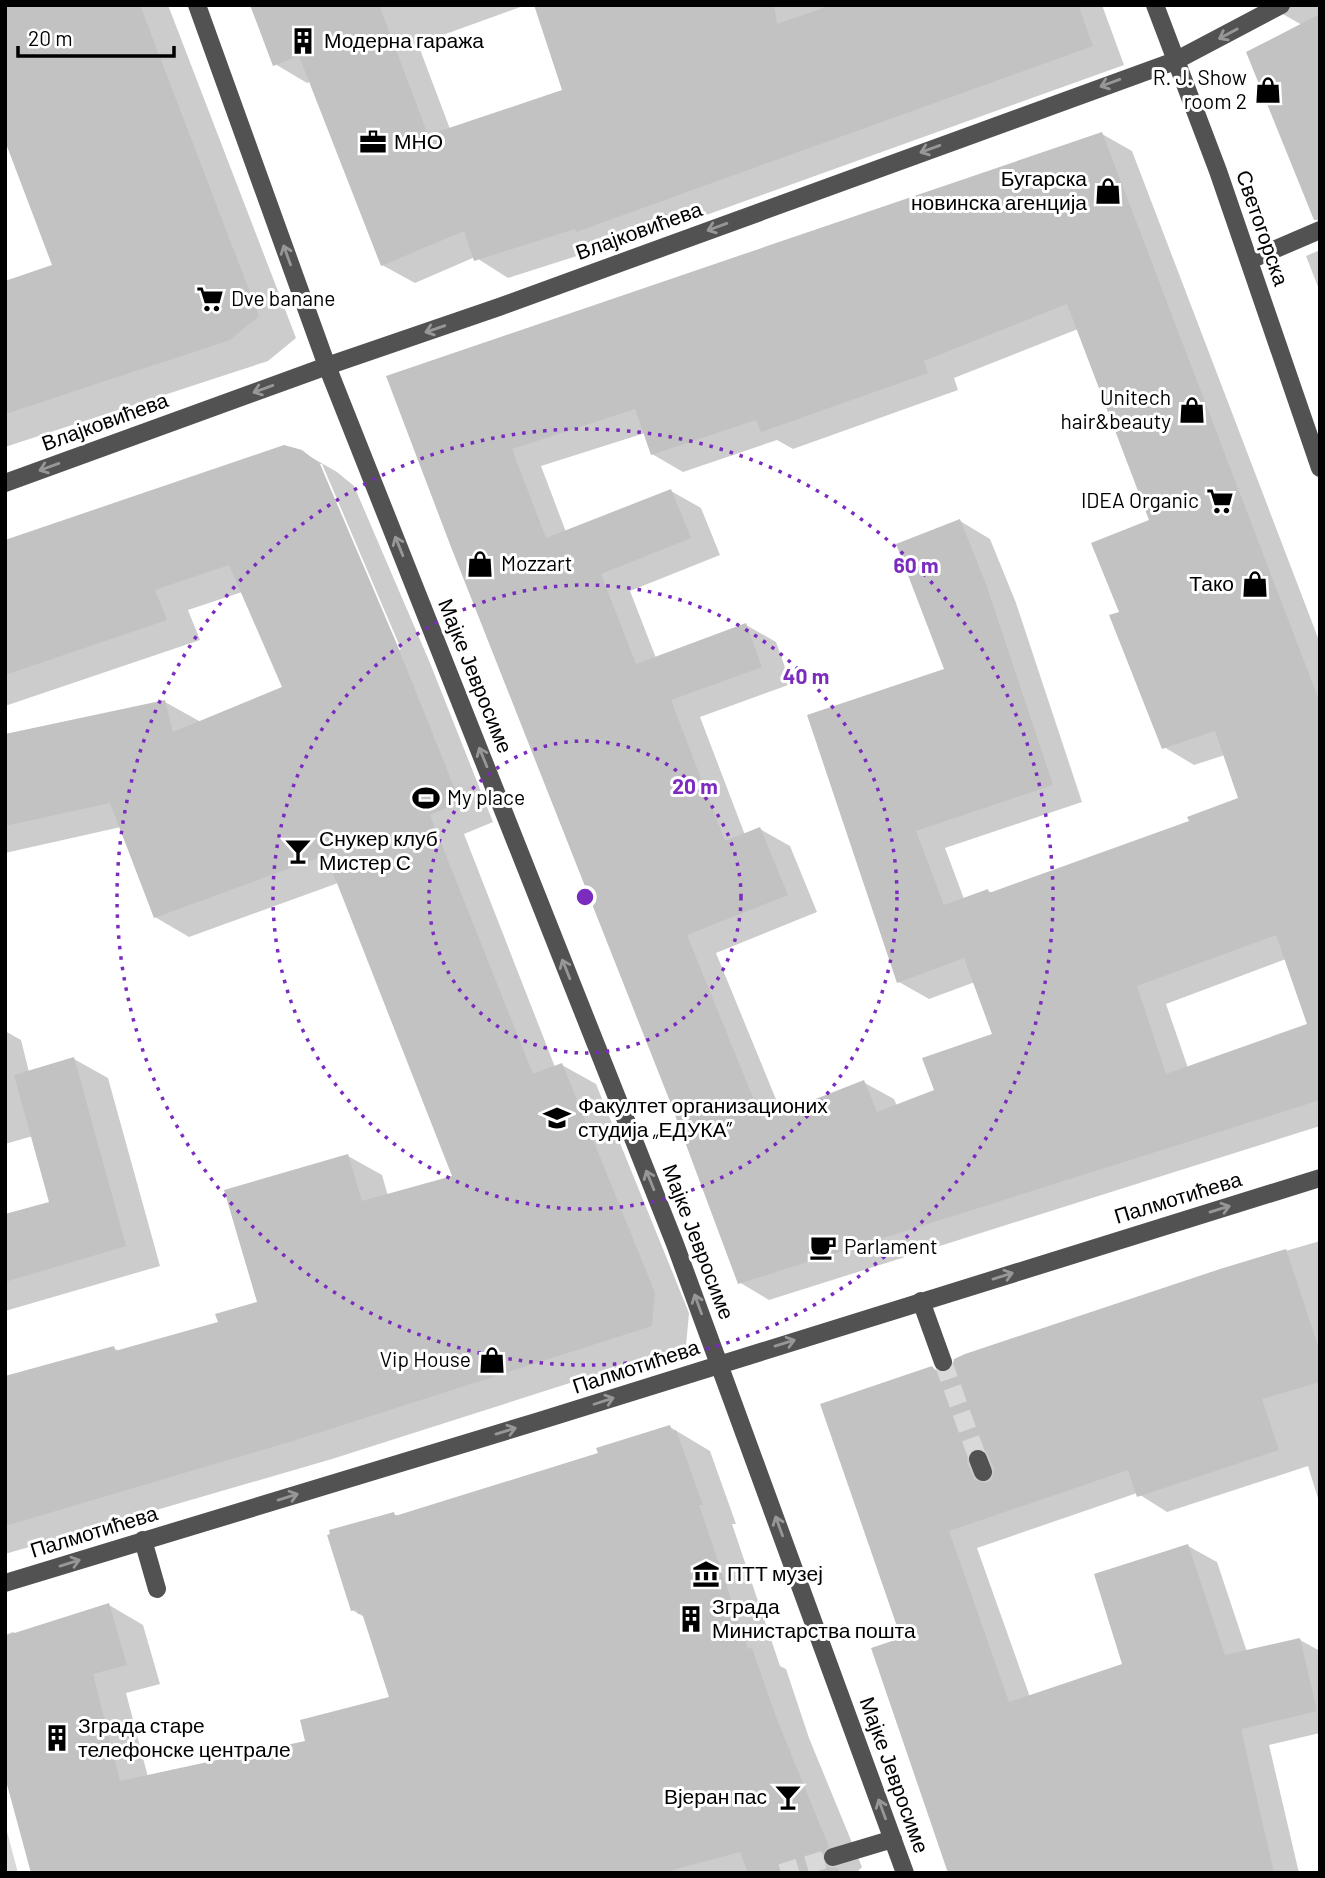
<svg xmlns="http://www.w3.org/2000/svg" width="1325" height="1878" font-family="Barlow,sans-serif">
	<rect width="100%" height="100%" fill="#fff"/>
	<path fill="#d9d9d9" d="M 5,1824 L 18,1873 L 5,1873 Z"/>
	<path fill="#0003" fill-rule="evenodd" d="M 13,5 L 168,5 L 296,338 L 268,361 L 5,447 L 5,283 L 54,266 L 8,144 L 5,143 L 5,25 Z
		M 252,5 L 526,5 L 418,44 L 450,129 L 564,91 L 536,5 L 1102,5 L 1124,65 L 609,250 L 605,247 L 508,278 L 475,257 L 415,283 L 382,265 L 311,81 L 307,83 L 275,64 Z
		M 1267,5 L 1320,5 L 1320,222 L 1315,219 L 1302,25 Z
		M 1102,134 L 1132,151 L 1320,643 L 1320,1126 L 769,1300 L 739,1282 L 670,1098 L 389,377 ZM 1078,329 L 1151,521 L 1121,613 L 1164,747 L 1194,765 L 1225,755 L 1240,799 L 1191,822 L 993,893 L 988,891 L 964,899 L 945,848 L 1082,802 L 1016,603 L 990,539 L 960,521 L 946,670 L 809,716 L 899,982 L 929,999 L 975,982 L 994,1036 L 936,1091 L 897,1106 L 894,1099 L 863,1082 L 782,1114 L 716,953 L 817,912 L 790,846 L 760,829 L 745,835 L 700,717 L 791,684 L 776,642 L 746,625 L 656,658 L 630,591 L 720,555 L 701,508 L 671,491 L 566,532 L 541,466 L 645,433 L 652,454 L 683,472 L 777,440 L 793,449 L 958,390 L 954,378 ZM 1286,959 L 1309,1025 L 1188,1068 L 1166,1004 Z
		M 1320,250 L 1320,292 L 1306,256 Z
		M 302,452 L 337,472 L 354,486 L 430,663 L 493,822 L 464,834 L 555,1067 L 562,1065 L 596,1084 L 689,1313 L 686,1346 L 332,1459 L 5,1554 L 5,1431 L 114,1348 L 120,1352 L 220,1323 L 259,1303 L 348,1156 L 382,1175 L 388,1196 L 455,1177 L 338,883 L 189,937 L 155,917 L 121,827 L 5,853 L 5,736 L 165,702 L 201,722 L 284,688 L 242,592 L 188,610 L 200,640 L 5,706 L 5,542 ZM 318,464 L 322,464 L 401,649 L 397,651 Z
		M 5,1031 L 21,1040 L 29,1072 L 74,1059 L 108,1078 L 160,1266 L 5,1311 L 5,1216 L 51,1203 L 33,1136 L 5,1144 Z
		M 1320,1241 L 1320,1505 L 1308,1466 L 1167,1512 L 1137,1493 L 977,1548 L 1030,1697 L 1125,1665 L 1188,1546 L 1217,1562 L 1247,1652 L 1300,1640 L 1320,1651 L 1320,1733 L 1269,1745 L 1299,1873 L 949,1873 L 903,1639 L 932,1368 L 947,1375 L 1220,1270 Z
		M 670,1427 L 710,1451 L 736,1524 L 732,1524 L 780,1666 L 786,1669 L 809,1738 L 862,1867 L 856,1873 L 33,1873 L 5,1774 L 5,1635 L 13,1632 L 16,1634 L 109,1605 L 143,1625 L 160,1684 L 126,1693 L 148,1777 L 307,1742 L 391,1698 L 366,1618 L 352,1610 L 394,1514 L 398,1516 L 600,1454 Z"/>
	<path fill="#c2c2c2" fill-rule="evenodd" d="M 5,5 L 140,5 L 259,316 L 230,340 L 5,414 L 5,281 L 52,265 L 5,141 Z
		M 250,5 L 379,5 L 428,135 L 562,90 L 534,5 L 774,5 L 777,24 L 832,5 L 1078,5 L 1093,46 L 576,232 L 575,229 L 474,261 L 464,231 L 381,266 L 299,56 L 273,66 Z
		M 1320,14 L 1320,219 L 1314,220 L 1246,52 Z
		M 1102,132 L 1320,703 L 1320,1100 L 738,1284 L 669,1099 L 451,547 L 386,376 ZM 1067,304 L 1149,520 L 1091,543 L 1119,612 L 1109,615 L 1162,749 L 1215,731 L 1238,798 L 1187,817 L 1189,821 L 989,893 L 988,889 L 944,905 L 916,831 L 1053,785 L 986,584 L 960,519 L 896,544 L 944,669 L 807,715 L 897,983 L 964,958 L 992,1034 L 922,1058 L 934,1090 L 877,1112 L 864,1080 L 762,1120 L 687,935 L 788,895 L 760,827 L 725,841 L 671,700 L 762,667 L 746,623 L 636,664 L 601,574 L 691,538 L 671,489 L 546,538 L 512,449 L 635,409 L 651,455 L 756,420 L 761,432 L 928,373 L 924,361 ZM 1276,935 L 1307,1024 L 1166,1074 L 1137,986 Z
		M 284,445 L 302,450 L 320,464 L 396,642 L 460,802 L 430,815 L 533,1074 L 562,1063 L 655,1293 L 652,1326 L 296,1440 L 5,1526 L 5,1376 L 114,1346 L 115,1351 L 218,1322 L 215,1314 L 257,1302 L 224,1190 L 348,1154 L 362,1201 L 452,1176 L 326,855 L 154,918 L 110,803 L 5,826 L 5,734 L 165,700 L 173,732 L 282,687 L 229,565 L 155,590 L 167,620 L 5,675 L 5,540 Z
		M 74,1057 L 126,1246 L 5,1282 L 5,1214 L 49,1202 L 14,1075 Z
		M 1286,1249 L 1320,1352 L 1320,1382 L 1262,1399 L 1279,1450 L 1137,1497 L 1128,1470 L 949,1531 L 1009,1702 L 1122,1664 L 1094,1574 L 1188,1544 L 1225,1655 L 1300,1638 L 1317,1711 L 1241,1729 L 1274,1873 L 948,1873 L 871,1648 L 901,1638 L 820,1404 L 932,1366 L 936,1371 L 946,1373 L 952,1369 L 954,1359 L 965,1354 L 1220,1269 ZM 975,1448 L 986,1451 L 994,1468 L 992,1479 L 986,1483 L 975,1480 L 967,1463 L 969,1452 Z
		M 670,1425 L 672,1431 L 676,1430 L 703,1505 L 699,1505 L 748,1649 L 752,1648 L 776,1717 L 829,1847 L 822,1854 L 822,1861 L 830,1868 L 838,1868 L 840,1873 L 748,1873 L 740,1852 L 661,1873 L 31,1873 L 5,1777 L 5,1636 L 109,1603 L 127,1665 L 93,1674 L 120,1781 L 305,1741 L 300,1720 L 389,1697 L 362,1613 L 358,1614 L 357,1609 L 351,1611 L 327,1535 L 330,1534 L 329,1530 L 394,1512 L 395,1516 L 598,1453 L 596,1448 Z"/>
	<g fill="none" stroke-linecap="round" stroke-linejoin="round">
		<path stroke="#d9d9d9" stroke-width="18" stroke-dasharray="18 9" stroke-linecap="butt" d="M 943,1362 L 978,1459
			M 781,1873 L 833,1857"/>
		<path stroke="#525252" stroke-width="18" d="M 197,5 L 327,366 L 675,1244 L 905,1873
			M 1155,5 L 1218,171 L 1320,468
			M 1250,260 L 1320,230
			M 5,483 L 327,366 L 499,307 L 1175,61 L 1281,5
			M 921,1301 L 943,1362
			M 978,1459 L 983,1472
			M 143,1540 L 157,1589
			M 5,1583 L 539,1421 L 1320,1178
			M 833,1857 L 893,1839"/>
	</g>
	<defs><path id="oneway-shaft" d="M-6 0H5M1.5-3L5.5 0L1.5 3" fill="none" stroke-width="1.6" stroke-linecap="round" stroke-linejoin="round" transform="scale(1.75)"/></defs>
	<g stroke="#979797">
		<use href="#oneway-shaft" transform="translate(1228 34) rotate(152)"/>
		<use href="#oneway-shaft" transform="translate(1110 83) rotate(160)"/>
		<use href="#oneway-shaft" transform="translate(930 149) rotate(160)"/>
		<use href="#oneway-shaft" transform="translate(717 227) rotate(160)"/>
		<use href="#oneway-shaft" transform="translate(287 255) rotate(-110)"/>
		<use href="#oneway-shaft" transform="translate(435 329) rotate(161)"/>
		<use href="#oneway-shaft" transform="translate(263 389) rotate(160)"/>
		<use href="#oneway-shaft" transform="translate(49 467) rotate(160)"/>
		<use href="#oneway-shaft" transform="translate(399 546) rotate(-112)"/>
		<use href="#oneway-shaft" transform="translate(483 757) rotate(-112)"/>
		<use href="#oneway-shaft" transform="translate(566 969) rotate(-112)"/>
		<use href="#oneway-shaft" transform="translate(650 1180) rotate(-112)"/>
		<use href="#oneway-shaft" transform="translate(1220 1209) rotate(-17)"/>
		<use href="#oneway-shaft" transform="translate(1003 1276) rotate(-17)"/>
		<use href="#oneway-shaft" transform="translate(698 1304) rotate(-110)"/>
		<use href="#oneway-shaft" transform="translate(785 1343) rotate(-17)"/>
		<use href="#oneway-shaft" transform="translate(604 1401) rotate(-18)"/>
		<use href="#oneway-shaft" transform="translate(506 1431) rotate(-17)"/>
		<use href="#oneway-shaft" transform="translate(288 1497) rotate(-17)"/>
		<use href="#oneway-shaft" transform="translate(779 1526) rotate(-110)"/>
		<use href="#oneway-shaft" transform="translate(70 1563) rotate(-17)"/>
		<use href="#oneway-shaft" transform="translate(882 1809) rotate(-110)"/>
	</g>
	<g fill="none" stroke="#7b2cbf" stroke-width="3.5" stroke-dasharray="3.5 7">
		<circle cx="585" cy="897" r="156"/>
		<circle cx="585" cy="897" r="312"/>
		<circle cx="585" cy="897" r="468"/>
	</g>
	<defs>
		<symbol id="building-bare" viewBox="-9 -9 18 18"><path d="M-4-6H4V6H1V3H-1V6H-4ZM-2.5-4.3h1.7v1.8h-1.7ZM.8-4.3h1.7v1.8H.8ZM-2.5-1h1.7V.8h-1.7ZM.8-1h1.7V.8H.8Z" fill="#000" stroke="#fff" stroke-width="2.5" paint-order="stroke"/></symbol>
		<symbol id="shop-bare" viewBox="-9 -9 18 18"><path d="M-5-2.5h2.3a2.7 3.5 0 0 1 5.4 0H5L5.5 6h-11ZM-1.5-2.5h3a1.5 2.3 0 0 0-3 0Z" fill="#000" stroke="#fff" stroke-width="2.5" paint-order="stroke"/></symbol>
		<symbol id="office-bare" viewBox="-9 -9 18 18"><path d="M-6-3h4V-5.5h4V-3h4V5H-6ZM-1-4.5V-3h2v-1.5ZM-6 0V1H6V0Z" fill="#000" stroke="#fff" stroke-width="2.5" paint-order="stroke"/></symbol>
		<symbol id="supermarket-bare" viewBox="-9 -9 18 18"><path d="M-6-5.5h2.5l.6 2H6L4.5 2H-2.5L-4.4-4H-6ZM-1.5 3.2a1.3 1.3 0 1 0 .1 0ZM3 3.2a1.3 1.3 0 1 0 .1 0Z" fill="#000" stroke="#fff" stroke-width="2.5" paint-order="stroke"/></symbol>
		<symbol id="stadium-bare" viewBox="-9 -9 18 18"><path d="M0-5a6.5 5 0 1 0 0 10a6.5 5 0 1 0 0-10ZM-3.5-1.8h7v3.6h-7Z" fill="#000" stroke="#fff" stroke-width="2.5" paint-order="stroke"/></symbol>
		<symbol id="bar-bare" viewBox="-9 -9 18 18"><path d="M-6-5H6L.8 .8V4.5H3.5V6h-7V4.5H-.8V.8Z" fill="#000" stroke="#fff" stroke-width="2.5" paint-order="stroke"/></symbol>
		<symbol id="university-bare" viewBox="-9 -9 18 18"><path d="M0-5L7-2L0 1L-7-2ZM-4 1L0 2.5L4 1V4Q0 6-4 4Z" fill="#000" stroke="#fff" stroke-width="2.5" paint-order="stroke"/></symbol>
		<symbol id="cafe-bare" viewBox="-9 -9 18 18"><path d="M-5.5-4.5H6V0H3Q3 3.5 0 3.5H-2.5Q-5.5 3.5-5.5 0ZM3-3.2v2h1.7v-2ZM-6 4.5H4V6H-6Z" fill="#000" stroke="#fff" stroke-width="2.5" paint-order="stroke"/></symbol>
		<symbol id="museum-bare" viewBox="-9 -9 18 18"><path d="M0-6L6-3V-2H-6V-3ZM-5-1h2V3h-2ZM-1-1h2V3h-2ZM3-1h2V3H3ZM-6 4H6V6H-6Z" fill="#000" stroke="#fff" stroke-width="2.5" paint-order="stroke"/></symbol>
	</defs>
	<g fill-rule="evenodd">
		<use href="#building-bare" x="284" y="22" width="38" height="38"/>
		<use href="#shop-bare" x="1249" y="71" width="38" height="38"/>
		<use href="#office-bare" x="354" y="123" width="38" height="38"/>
		<use href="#shop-bare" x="1089" y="172" width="38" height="38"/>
		<use href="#supermarket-bare" x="191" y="280" width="38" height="38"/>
		<use href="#shop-bare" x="1173" y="391" width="38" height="38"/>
		<use href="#supermarket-bare" x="1201" y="482" width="38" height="38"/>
		<use href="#shop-bare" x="461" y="545" width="38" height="38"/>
		<use href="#shop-bare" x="1236" y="565" width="38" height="38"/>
		<use href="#stadium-bare" x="407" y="779" width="38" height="38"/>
		<use href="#bar-bare" x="279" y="832" width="38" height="38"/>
		<use href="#university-bare" x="538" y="1099" width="38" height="38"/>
		<use href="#cafe-bare" x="804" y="1228" width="38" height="38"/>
		<use href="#shop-bare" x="473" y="1341" width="38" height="38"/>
		<use href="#museum-bare" x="687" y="1555" width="38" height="38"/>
		<use href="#building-bare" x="672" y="1600" width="38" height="38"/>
		<use href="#building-bare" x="38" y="1719" width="38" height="38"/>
		<use href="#bar-bare" x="769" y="1778" width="38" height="38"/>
	</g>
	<g text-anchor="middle" stroke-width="6" stroke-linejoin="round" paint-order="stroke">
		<g font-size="21" fill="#000" stroke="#fff" text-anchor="start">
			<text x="324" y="48">Модерна гаража</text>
			<text x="1247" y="85" text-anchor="end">R. J. Show<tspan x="1247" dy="24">room 2</tspan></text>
			<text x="394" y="149">МНО</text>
			<text x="1087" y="186" text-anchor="end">Бугарска<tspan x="1087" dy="24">новинска агенција</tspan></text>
			<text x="231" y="306">Dve banane</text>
			<text x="1171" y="405" text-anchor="end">Unitech<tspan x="1171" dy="24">hair&amp;beauty</tspan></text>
			<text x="1199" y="508" text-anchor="end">IDEA Organic</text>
			<text x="501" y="571">Mozzart</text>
			<text x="1234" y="591" text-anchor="end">Тако</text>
			<text x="447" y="805">My place</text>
			<text x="319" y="846">Снукер клуб<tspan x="319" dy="24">Мистер С</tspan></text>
			<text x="578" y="1113">Факултет организационих<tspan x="578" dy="24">студија „ЕДУКА”</tspan></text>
			<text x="844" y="1254">Parlament</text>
			<text x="471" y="1367" text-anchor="end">Vip House</text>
			<text x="727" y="1581">ПТТ музеј</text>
			<text x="712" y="1614">Зграда<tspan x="712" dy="24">Министарства пошта</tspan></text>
			<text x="78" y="1733">Зграда старе<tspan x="78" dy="24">телефонске централе</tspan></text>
			<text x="767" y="1804" text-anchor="end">Вјеран пас</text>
		</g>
		<g font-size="21" fill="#000" stroke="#fff">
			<text transform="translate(1262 228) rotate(71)" y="7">Светогорска</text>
			<text transform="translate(639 231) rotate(-20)" y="7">Влајковићева</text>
			<text transform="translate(105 422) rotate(-20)" y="7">Влајковићева</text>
			<text transform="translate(475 676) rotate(68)" y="7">Мајке Јевросиме</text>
			<text transform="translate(1178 1198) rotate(-17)" y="7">Палмотићева</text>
			<text transform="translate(698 1242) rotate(69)" y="7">Мајке Јевросиме</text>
			<text transform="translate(636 1367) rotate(-18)" y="7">Палмотићева</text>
			<text transform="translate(94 1532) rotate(-17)" y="7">Палмотићева</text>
			<text transform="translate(894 1775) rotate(70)" y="7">Мајке Јевросиме</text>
		</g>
	</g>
	<circle cx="585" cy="897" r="10" fill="#7b2cbf" stroke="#fff" stroke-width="3.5"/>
	<g font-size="21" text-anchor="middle" font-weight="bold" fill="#7b2cbf" stroke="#fff" stroke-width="6" stroke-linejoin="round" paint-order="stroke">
		<text x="916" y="573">60 m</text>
		<text x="806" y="684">40 m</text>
		<text x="695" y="794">20 m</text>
	</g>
	<rect width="1325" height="1878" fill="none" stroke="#000000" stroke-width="14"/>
	<path d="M18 46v10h156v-10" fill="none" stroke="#000000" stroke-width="3.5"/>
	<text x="28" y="46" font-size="21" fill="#000000" stroke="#ffffff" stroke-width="5" paint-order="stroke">20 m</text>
</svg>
